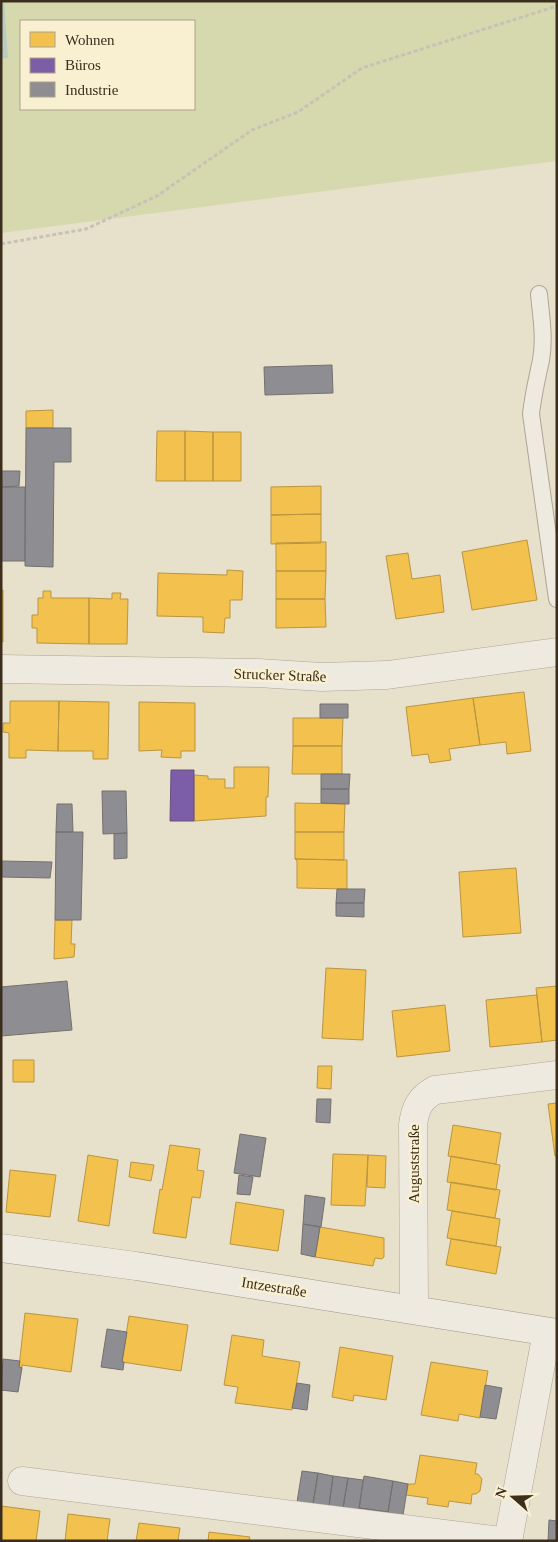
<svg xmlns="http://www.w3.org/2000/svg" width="558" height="1542" font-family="'Times New Roman',serif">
	<rect width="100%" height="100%" fill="#e7e1cc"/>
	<path fill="#d5d9ad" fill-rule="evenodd" d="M 1,1 L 557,1 L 557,161 L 1,233 ZM 21,21 L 194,21 L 194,109 L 21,109 Z"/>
	<path fill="#b8cdc2" d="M 1,1 L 4,1 L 8,58 L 1,59 Z"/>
	<path fill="#f2c14e" stroke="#bb953f" d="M 53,410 L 53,428 L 26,428 L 26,411 Z
		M 157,431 L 185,431 L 185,481 L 156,481 Z
		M 185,431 L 213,432 L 213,481 L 185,481 Z
		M 213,432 L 241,432 L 241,481 L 213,481 Z
		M 321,486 L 321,514 L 271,515 L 271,487 Z
		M 321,514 L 321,543 L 271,544 L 271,515 Z
		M 527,540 L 537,600 L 472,610 L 462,552 Z
		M 321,542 L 326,542 L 326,571 L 276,571 L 276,543 Z
		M 408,553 L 412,579 L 440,575 L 444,612 L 396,619 L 386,556 Z
		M 227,570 L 243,571 L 242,600 L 230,600 L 230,618 L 225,618 L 224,633 L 203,632 L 203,617 L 157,616 L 158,573 L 227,575 Z
		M 276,571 L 326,571 L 325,599 L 276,599 Z
		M 1,590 L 3,590 L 3,642 L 1,642 Z
		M 43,591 L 51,591 L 51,598 L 89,598 L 89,644 L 37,643 L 37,628 L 32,628 L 32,615 L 38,615 L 38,598 L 43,598 Z
		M 112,593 L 121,593 L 120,599 L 128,599 L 127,644 L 89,644 L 89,598 L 112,599 Z
		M 276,599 L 325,599 L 326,627 L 276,628 Z
		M 524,692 L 531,751 L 507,754 L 506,742 L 480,745 L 473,698 Z
		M 473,698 L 480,745 L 449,749 L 451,760 L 430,763 L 428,754 L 412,756 L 406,707 Z
		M 10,701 L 59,701 L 58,751 L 26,750 L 26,758 L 9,758 L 9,733 L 3,732 L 3,723 L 10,723 Z
		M 59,701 L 109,702 L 108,759 L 93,759 L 93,751 L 58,751 Z
		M 139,702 L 195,703 L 195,751 L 181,751 L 181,758 L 161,757 L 162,750 L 139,751 Z
		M 293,718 L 343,718 L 342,746 L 293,746 Z
		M 293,746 L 342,746 L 342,774 L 292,774 Z
		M 234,767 L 269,767 L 268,797 L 266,797 L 266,816 L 194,821 L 194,775 L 208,776 L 208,779 L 225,779 L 225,788 L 234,788 Z
		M 295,803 L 345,804 L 344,832 L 295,832 Z
		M 295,832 L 344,832 L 344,860 L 295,859 Z
		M 295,859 L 347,860 L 347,889 L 297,888 L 297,861 Z
		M 516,868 L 521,933 L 463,937 L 459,872 Z
		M 55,920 L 72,920 L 71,944 L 75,944 L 74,957 L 54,959 Z
		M 326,968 L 366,970 L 363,1040 L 322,1038 Z
		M 557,986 L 557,1040 L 542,1042 L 536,988 Z
		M 537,995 L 542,1042 L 490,1047 L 486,1000 Z
		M 445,1005 L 450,1051 L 397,1057 L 392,1011 Z
		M 13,1060 L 34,1060 L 34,1082 L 13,1082 Z
		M 318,1066 L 332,1066 L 331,1089 L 317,1088 Z
		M 557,1103 L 557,1156 L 555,1156 L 548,1104 Z
		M 453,1125 L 501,1133 L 496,1164 L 448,1156 Z
		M 170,1145 L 200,1149 L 197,1170 L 204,1171 L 200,1198 L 192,1197 L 186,1238 L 153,1233 L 160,1189 L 162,1190 Z
		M 333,1154 L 368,1155 L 365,1206 L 331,1205 Z
		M 88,1155 L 118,1160 L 109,1226 L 78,1221 Z
		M 368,1155 L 386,1156 L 385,1188 L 367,1187 Z
		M 451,1156 L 500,1165 L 496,1190 L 447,1182 Z
		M 131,1162 L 154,1165 L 151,1181 L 129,1177 Z
		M 10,1170 L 56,1175 L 50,1217 L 6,1212 Z
		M 451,1182 L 500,1190 L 495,1218 L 447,1210 Z
		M 236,1202 L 284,1210 L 278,1251 L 230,1244 Z
		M 452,1211 L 500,1219 L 496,1246 L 447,1238 Z
		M 320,1227 L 384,1238 L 384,1257 L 382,1259 L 375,1258 L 373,1266 L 315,1257 Z
		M 451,1239 L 501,1247 L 496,1274 L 446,1265 Z
		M 25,1313 L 78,1319 L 71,1372 L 22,1365 L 22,1368 L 19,1367 Z
		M 129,1316 L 188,1325 L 181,1371 L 122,1362 Z
		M 232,1335 L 264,1340 L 262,1356 L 300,1362 L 292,1410 L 235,1403 L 238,1387 L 224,1385 Z
		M 340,1347 L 393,1356 L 386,1400 L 354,1395 L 353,1401 L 332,1397 Z
		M 431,1362 L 488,1371 L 480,1418 L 459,1414 L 458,1421 L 421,1415 Z
		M 420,1455 L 477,1463 L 475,1474 L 478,1474 L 482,1479 L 480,1491 L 476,1494 L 472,1494 L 471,1504 L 449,1501 L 448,1507 L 427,1504 L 428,1498 L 406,1495 L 408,1484 L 415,1484 Z
		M 1,1506 L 40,1511 L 36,1541 L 1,1541 Z
		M 68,1514 L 110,1519 L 107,1541 L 65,1541 Z
		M 139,1523 L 180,1528 L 178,1541 L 136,1541 Z
		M 209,1532 L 250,1537 L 249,1541 L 208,1541 Z"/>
	<path fill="#7b5ea7" stroke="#68507d" d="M 171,770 L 194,770 L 194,821 L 170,821 Z"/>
	<path fill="#8d8d92" stroke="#75706f" d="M 332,365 L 333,393 L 265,395 L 264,367 Z
		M 26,428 L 71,428 L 71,462 L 54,462 L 53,567 L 25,566 Z
		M 1,471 L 20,471 L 19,486 L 1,487 Z
		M 1,487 L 25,487 L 25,561 L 1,561 Z
		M 320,704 L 348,704 L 348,718 L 320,718 Z
		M 321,774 L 350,774 L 349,789 L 321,789 Z
		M 321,789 L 349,789 L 349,804 L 321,803 Z
		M 102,791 L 126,791 L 127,833 L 103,834 Z
		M 57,804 L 72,804 L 73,832 L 56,832 Z
		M 56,832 L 83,832 L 81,920 L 55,920 Z
		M 127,833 L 127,858 L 114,859 L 114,834 Z
		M 1,861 L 52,862 L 50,878 L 1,877 Z
		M 337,889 L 365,889 L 364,903 L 336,903 Z
		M 336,903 L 364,903 L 364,917 L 336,916 Z
		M 67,981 L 72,1030 L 1,1036 L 1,987 Z
		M 317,1099 L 331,1099 L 330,1123 L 316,1122 Z
		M 240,1134 L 266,1138 L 260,1177 L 234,1173 Z
		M 239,1175 L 253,1177 L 250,1195 L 237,1194 Z
		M 305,1195 L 325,1198 L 321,1227 L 303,1224 Z
		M 303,1224 L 320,1227 L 315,1257 L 301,1254 Z
		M 107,1329 L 127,1332 L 122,1362 L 124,1362 L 123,1370 L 101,1367 Z
		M 3,1359 L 20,1361 L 19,1367 L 22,1368 L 18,1392 L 1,1390 Z
		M 297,1383 L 310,1385 L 307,1410 L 292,1408 Z
		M 485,1385 L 502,1388 L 496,1419 L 480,1417 Z
		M 302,1471 L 318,1473 L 313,1504 L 297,1502 Z
		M 318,1473 L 333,1476 L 329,1506 L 313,1504 Z
		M 333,1476 L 348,1478 L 343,1508 L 329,1506 Z
		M 364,1476 L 393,1481 L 388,1512 L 359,1508 Z
		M 348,1478 L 363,1480 L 359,1510 L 343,1508 Z
		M 393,1481 L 408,1484 L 403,1515 L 359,1508 L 388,1512 Z
		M 549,1520 L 557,1521 L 557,1541 L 548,1541 Z"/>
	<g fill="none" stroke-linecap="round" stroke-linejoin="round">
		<defs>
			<path id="service" d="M 539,294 C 541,316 545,338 541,360 C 537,379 533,395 531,414 L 557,599"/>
			<path id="minor" d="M 1,669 L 258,673 L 322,677 L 387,675 L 557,652
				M 414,1309 L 413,1125 C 415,1108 420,1098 435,1090 L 557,1075
				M 22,1481 L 501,1541
				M 508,1541 L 547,1332"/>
			<path id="secondary" d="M 1,1248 L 136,1266 L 557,1333"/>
		</defs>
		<use href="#service" stroke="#aca595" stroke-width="18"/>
		<use href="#minor" stroke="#aca595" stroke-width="29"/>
		<use href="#secondary" stroke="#9c9586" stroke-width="29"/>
		<path stroke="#c7c2b5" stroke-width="3" stroke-dasharray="4 2.5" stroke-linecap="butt" d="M 1,244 L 86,229 L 157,196 L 252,130 L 298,112 L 362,68 L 557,6"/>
		<use href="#service" stroke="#eeeadf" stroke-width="16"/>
		<use href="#minor" stroke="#eeeadf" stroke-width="28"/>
		<use href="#secondary" stroke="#eeeadf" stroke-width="28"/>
	</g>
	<g text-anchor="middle" stroke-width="5" stroke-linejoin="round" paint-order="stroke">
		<g font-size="15" fill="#3c2e1c" stroke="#f9f0d2">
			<text transform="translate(280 675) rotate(2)" y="5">Strucker Straße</text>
			<text transform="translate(414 1164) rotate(-90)" y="5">Auguststraße</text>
			<text transform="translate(274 1287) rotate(9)" y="5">Intzestraße</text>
		</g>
	</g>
	<rect width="558" height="1542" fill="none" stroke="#3c2e1c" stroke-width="5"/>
	<rect x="20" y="20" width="175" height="90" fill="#f9f0d2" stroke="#ada289"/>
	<rect x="30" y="32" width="25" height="15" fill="#f2c14e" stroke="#ada289"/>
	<text x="65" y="45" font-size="15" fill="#3c2e1c">Wohnen</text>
	<rect x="30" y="58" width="25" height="15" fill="#7b5ea7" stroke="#ada289"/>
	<text x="65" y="70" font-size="15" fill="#3c2e1c">Büros</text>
	<rect x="30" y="82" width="25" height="15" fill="#8d8d92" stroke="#ada289"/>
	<text x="65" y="95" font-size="15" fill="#3c2e1c">Industrie</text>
	<g transform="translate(513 1497) rotate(290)" stroke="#f9f0d2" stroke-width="4" paint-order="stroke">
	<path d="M0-4L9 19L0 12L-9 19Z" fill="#3c2e1c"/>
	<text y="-8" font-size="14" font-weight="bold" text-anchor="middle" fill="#3c2e1c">N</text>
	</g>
</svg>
